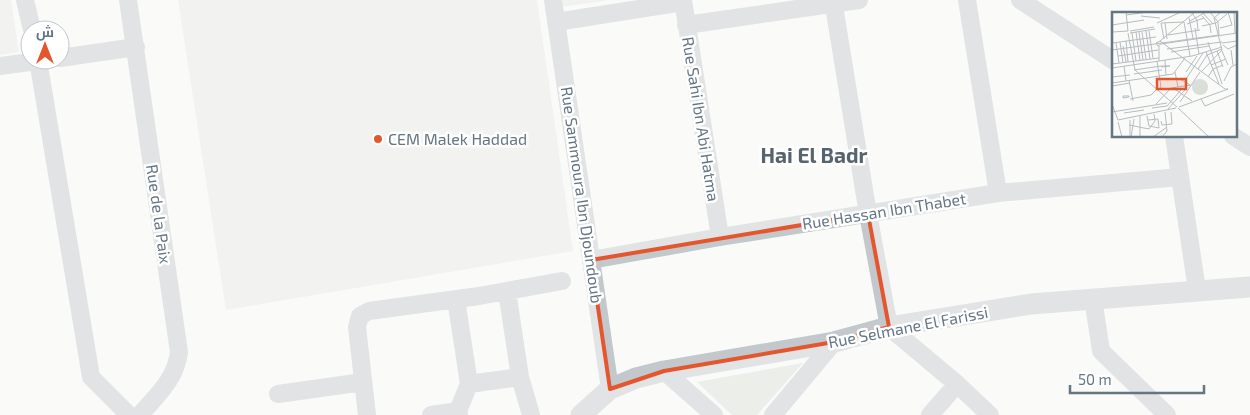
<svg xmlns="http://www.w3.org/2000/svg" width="1250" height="415" font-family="'Exo 2',Cairo,sans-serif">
	<rect width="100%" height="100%" fill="#fafaf8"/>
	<path fill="#e8e9e9" d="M 0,0 L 11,0 L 19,52 L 0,55 Z
		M 178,0 L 537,0 L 573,251 L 226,310 Z
		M 561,0 L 609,0 L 562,7 Z"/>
	<path fill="#dadfd7" d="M 803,363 L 757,415 L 732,415 L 697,382 Z"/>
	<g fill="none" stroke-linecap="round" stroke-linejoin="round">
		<path stroke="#c3c8cc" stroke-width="18" d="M 25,0 L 32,30
			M 128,0 L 179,352 C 176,379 157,395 140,415
			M 553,0 L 610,389
			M 683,0 L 720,237
			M 833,0 L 868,214 L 889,327 L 957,384 L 990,415
			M 967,0 L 998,193
			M 1020,0 L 1114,61
			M 556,22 L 683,2
			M 686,25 L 859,0
			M 60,58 L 136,47
			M 38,60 L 91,377 L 129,415
			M 0,66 L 45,60
			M 1174,136 L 1197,290
			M 1233,136 L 1250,147
			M 591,260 L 720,237 L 998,193 L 1180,177
			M 507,291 L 520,377 L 531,415
			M 1093,298 L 1101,351 L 1167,415
			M 456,299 L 469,384 L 458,411
			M 664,371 L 714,415
			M 469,384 L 520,377
			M 278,394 L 363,382
			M 367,415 L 357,327 L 360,316 L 369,311 L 479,296 L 562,281
			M 431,415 L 458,411 L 459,415
			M 773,415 L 834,342
			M 930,415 L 957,384"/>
		<path stroke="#c3c8cc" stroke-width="21" d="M 581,415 L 610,389 L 636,378 L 664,371 L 834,342 L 889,327 L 1031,304 L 1250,287"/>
	</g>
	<path d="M0 0H1250V415H0ZM 868,214 L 889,327 L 834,342 L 664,371 L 610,389 L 591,260 Z" fill="#fafaf8" fill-opacity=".55" fill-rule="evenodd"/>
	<path fill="none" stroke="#e4572e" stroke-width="4" stroke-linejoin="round" d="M 868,214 L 889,327 L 834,342 L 664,371 L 610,389 L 591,260 Z"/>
	<circle fill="#e4572e" stroke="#fff" stroke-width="2" cx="378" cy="139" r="5"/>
	<g text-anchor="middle" stroke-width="5" stroke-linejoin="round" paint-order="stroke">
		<g font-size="16" fill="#657683" stroke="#fff">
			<text transform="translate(701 119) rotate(81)" y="6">Rue Sahi Ibn Abi Hatma</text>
			<text transform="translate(582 195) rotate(82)" y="6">Rue Sammoura Ibn Djoundoub</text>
			<text transform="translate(884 211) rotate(-9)" y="6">Rue Hassan Ibn Thabet</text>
			<text transform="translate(159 214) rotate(82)" y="6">Rue de la Paix</text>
			<text transform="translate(908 327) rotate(-11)" y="6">Rue Selmane El Farissi</text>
		</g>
		<g font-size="16" fill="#657683" stroke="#fff" text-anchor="start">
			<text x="388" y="145">CEM Malek Haddad</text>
		</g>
		<g font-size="21" font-weight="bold" fill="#57646e" stroke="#fff">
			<text x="814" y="163">Hai El Badr</text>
		</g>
	</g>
	<g transform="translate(1112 12)">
		<rect width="125" height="125" fill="#fafaf8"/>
		<path d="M80 75a8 8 0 1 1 16 0a8 8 0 1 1-16 0Z" fill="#dadfd7"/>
		<path fill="none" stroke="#b5bdc2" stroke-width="1" d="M 14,0 L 16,19M 79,0 L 85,8 L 86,19M 90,0 L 101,12M 122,0 L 123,21M 14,3 L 36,0M 29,4 L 48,6M 90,4 L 98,13 L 99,21M 77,6 L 81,26M 78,9 L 94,0M 45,11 L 69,0M 49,11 L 72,10 L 78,44M 49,11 L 52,27M 53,11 L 55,27M 75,12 L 92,6M 0,13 L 32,8M 90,14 L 104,11 L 115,2M 83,16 L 87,42M 108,16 L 120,13 L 116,0M 18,19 L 42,15M 34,19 L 38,47M 37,19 L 41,46M 0,20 L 16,19M 24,20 L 28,48M 27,20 L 31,48M 30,20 L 34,47M 16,21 L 23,58 L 65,95M 18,21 L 43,17M 20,21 L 24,49M 56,23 L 88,18M 14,29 L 16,50M 48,29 L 83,0M 8,30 L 11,51M 96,30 L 110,72M 0,31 L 44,25M 4,31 L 7,51M 110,31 L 125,29M 49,32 L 46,34 L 44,31 L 48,29 L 113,77M 49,32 L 125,21M 111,33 L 116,37 L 125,33M 11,34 L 14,50M 55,37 L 110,30M 0,38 L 107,23 L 106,10 L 98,0M 119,38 L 121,53M 105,39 L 111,55M 110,39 L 116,53M 59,40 L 97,34M 94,40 L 107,72M 6,44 L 46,38M 53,48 L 54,63M 45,49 L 49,75 L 46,79M 47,49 L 80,44 L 110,35M 0,52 L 47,46M 99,53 L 114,47M 12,54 L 14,69M 49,54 L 58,54 L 49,55M 0,56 L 47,49 L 47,34M 86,57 L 95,43 L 110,37M 22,58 L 49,54M 63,60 L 66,75M 74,60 L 85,44M 89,60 L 110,38 L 102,6 L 109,0M 22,62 L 50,58M 0,65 L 18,63M 96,65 L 101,57 L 111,53M 61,67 L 68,67 L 78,73M 74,67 L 91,41M 17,68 L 21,89M 112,69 L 119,55 L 125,52M 0,71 L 61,62 L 73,46M 0,74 L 18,71M 61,76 L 80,89M 11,84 L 17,84 L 17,85 L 11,86 ZM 18,87 L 39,83 L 44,78M 89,87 L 93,94 L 122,82M 68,90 L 88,60M 0,92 L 6,108M 44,92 L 59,76 L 79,73M 67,95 L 116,77 L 113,77M 40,96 L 55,94 L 69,78M 66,96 L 97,125M 56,97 L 73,78M 0,100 L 55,91M 12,101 L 32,98M 35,104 L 37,114 L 47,116 L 46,107 L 36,108M 6,108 L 64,96M 49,109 L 50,113 L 60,112 L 59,100M 6,110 L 10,125M 17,113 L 37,117 L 43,109 L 42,102M 18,125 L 18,108M 19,125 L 22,107M 28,125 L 28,104M 41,125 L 55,115M 50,125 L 55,119 L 53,100"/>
		<path fill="#e4572e" fill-opacity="0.15" stroke="#e4572e" stroke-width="2.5" d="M 45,67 L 74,67 L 74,77 L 45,77 Z"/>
		<rect width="125" height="125" fill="none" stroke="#657683" stroke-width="2.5"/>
	</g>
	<g transform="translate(45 45)"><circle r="24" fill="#ffffff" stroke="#c1c8cd"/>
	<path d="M0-4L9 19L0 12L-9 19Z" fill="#e4572e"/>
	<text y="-8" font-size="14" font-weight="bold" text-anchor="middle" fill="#657683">ش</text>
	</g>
	<path d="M1070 385v8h134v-8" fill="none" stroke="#657683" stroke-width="2.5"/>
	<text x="1078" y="385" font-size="15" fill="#657683" stroke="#ffffff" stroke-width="4" paint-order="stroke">50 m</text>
</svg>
